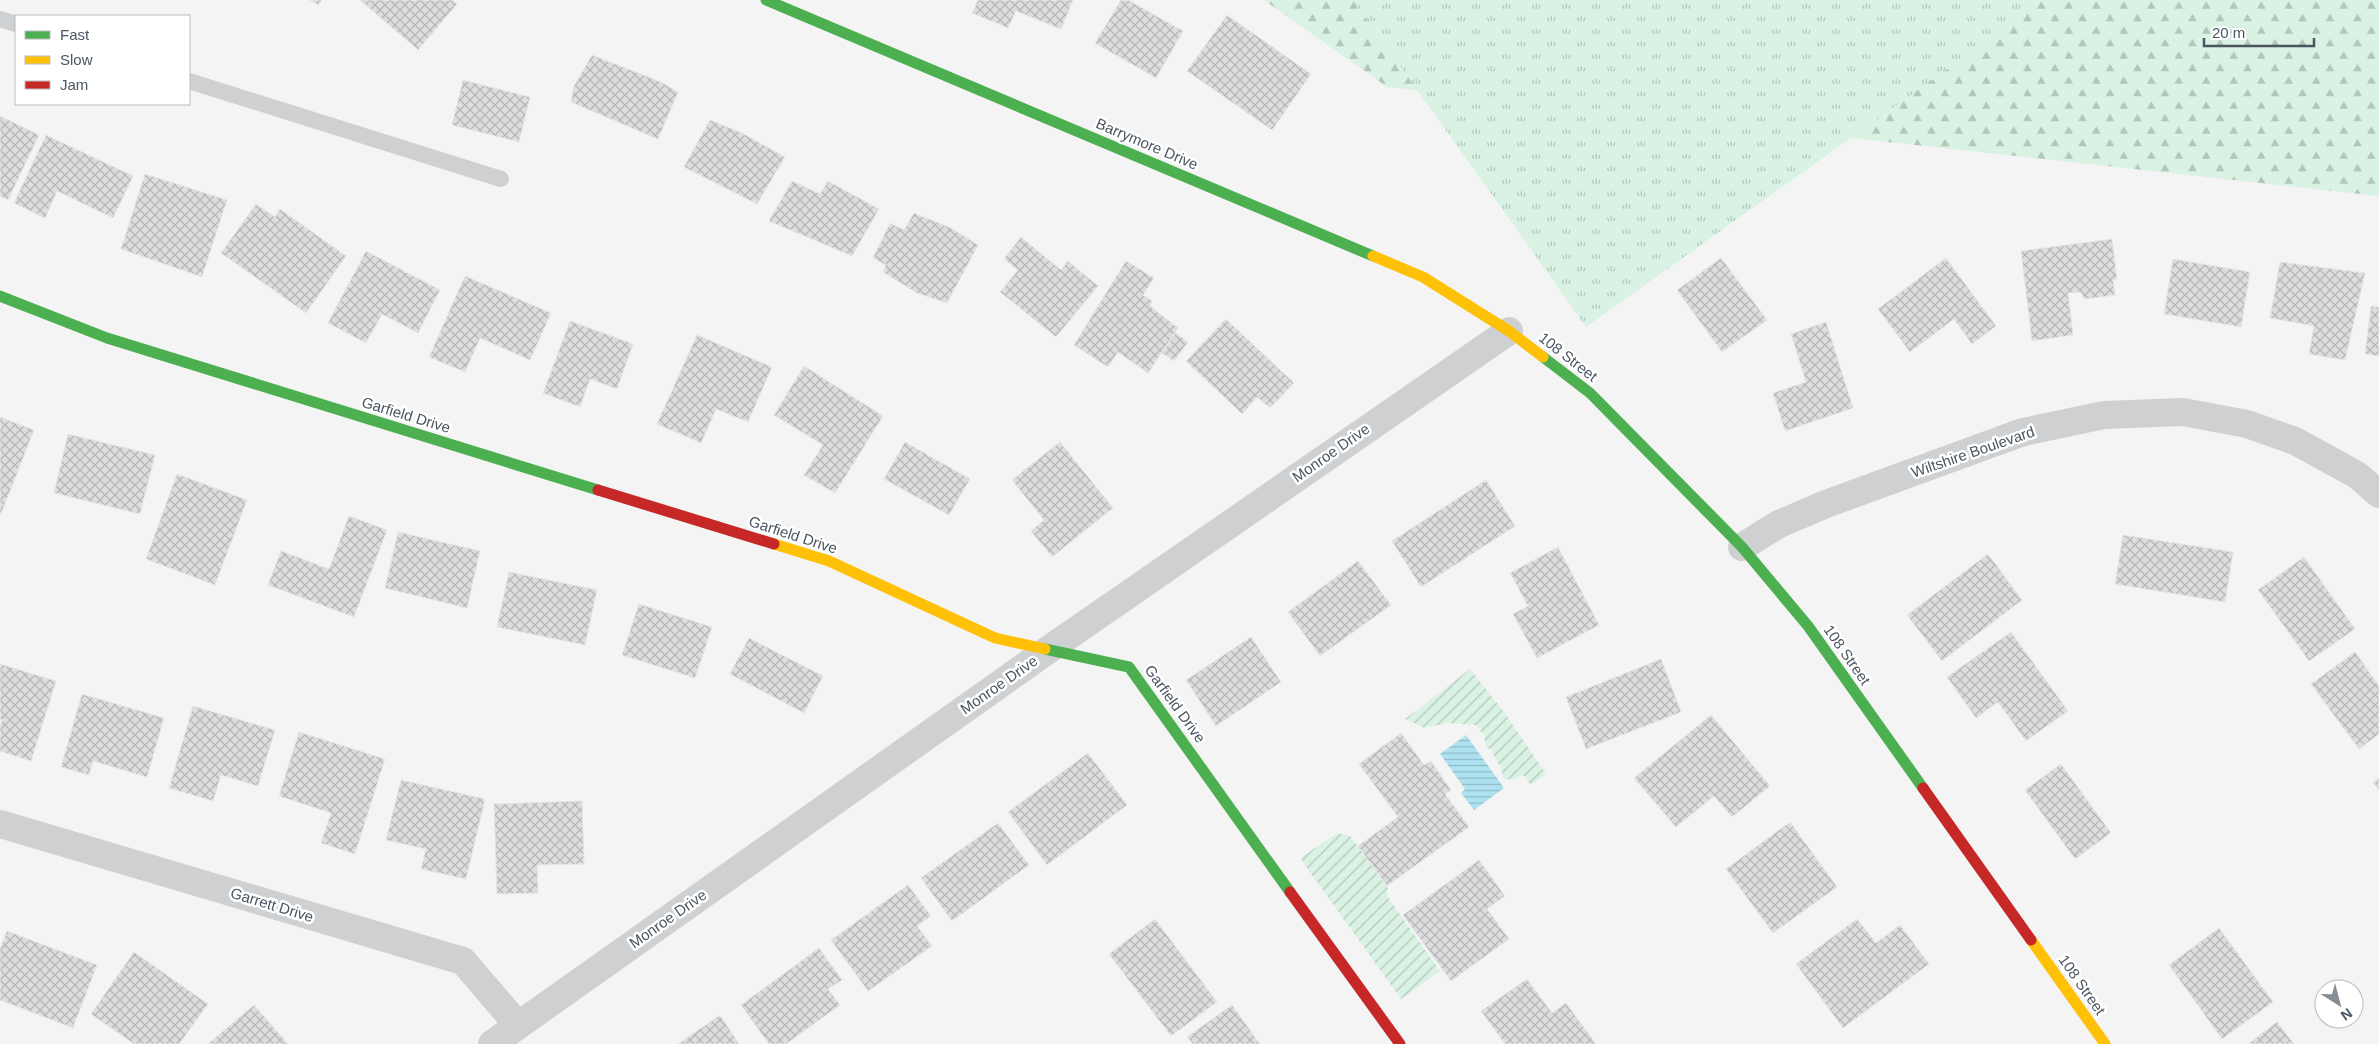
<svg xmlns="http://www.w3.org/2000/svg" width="2379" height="1044" font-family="Arial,sans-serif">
	<defs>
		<pattern id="forest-firs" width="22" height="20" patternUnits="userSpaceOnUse" patternTransform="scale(1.25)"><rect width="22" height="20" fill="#d9f2e3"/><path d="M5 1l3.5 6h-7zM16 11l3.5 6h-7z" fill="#b2c7bb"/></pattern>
		<pattern id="park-tufts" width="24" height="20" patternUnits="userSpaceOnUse" patternTransform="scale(1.25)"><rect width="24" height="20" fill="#d9f2e3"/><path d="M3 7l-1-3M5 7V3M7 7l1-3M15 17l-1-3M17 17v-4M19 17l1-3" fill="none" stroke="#b2c7bb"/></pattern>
		<pattern id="garden-furrows" width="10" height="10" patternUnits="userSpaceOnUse" patternTransform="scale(1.25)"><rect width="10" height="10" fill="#d9f2e3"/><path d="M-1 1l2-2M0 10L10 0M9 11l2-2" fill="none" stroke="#b2c7bb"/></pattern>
		<pattern id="water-rules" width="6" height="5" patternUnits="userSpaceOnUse" patternTransform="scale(1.25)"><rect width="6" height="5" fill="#aee2f0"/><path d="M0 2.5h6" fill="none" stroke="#90bac6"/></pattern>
		<pattern id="building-cross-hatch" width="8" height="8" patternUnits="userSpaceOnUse" patternTransform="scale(1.25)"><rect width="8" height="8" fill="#ddddde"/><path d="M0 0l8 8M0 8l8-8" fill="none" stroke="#b5b6b7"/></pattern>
	</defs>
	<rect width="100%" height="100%" fill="#f4f4f4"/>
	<path fill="url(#forest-firs)" d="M 1264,0 L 2379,0 L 2379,196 L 1387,87 Z"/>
	<path fill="url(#park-tufts)" d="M 1353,0 L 2044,0 L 1586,327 Z"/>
	<path fill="url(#garden-furrows)" d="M 1470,669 L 1504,712 L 1546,774 L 1531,785 L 1523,775 L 1513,780 L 1503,778 L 1502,770 L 1490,749 L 1486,748 L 1484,735 L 1476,725 L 1446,723 L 1425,728 L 1405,719 Z
		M 1337,833 L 1350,836 L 1388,888 L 1387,896 L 1440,971 L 1401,999 L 1302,861 L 1302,857 Z"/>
	<path fill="url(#water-rules)" d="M 1466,735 L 1504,788 L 1474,810 L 1461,793 L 1465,789 L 1440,754 Z"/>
	<path fill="url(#building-cross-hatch)" stroke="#e5e6e7" d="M 310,0 L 322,0 L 318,5 Z
		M 360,0 L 452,0 L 457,4 L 418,50 Z
		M 978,0 L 1073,0 L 1061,29 L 1016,11 L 1008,28 L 972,13 Z
		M 1121,0 L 1128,0 L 1183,31 L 1156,78 L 1095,43 Z
		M 1227,15 L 1311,74 L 1272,130 L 1187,71 Z
		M 592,55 L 661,82 L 678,92 L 658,139 L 571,102 L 574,86 Z
		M 463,80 L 530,97 L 519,142 L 452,125 Z
		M 0,116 L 39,135 L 8,200 L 0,196 Z
		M 710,120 L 742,133 L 785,157 L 757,204 L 684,167 Z
		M 46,135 L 133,176 L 113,218 L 57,191 L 45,218 L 14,203 Z
		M 145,174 L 227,200 L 202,277 L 121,249 Z
		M 792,181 L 820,194 L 828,181 L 879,209 L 852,256 L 769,221 Z
		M 256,204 L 275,217 L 280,209 L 346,256 L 306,313 L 221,253 Z
		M 914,213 L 951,228 L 978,245 L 947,303 L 917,293 L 883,272 L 886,265 L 873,258 L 890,223 L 904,230 Z
		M 1021,237 L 1061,270 L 1068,261 L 1098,286 L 1056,337 L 1000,292 L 1018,270 L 1004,259 Z
		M 2112,239 L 2117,279 L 2113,280 L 2115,295 L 2085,299 L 2080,292 L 2068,293 L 2073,335 L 2032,341 L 2021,251 Z
		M 366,251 L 440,290 L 418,333 L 382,314 L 366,343 L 328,323 Z
		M 1721,258 L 1767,320 L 1722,352 L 1677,290 Z
		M 1946,258 L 1996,326 L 1972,344 L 1954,319 L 1910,352 L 1878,309 Z
		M 2173,259 L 2250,272 L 2241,327 L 2164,314 Z
		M 1126,261 L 1154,278 L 1143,295 L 1152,301 L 1150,306 L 1178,328 L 1148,373 L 1118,352 L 1108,367 L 1074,345 Z
		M 2280,262 L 2365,273 L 2345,360 L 2309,354 L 2314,326 L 2270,318 Z
		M 465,276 L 551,313 L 530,360 L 480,338 L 465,372 L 429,357 Z
		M 2371,306 L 2379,307 L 2379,356 L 2365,354 Z
		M 1226,319 L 1294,383 L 1270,408 L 1257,397 L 1242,414 L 1186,361 Z
		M 570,321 L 633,344 L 617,389 L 590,379 L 580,407 L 543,393 Z
		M 1826,322 L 1853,408 L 1785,431 L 1773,393 L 1806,382 L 1791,334 Z
		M 1176,333 L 1188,342 L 1174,361 L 1162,353 Z
		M 697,335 L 772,367 L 748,422 L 716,409 L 701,443 L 657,424 Z
		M 804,366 L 883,416 L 835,493 L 804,475 L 823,445 L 774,415 Z
		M 0,417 L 34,430 L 1,514 L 0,514 Z
		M 68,434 L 155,455 L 140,514 L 54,493 Z
		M 905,442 L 970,479 L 949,515 L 884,479 Z
		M 1060,442 L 1113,508 L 1052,557 L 1031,531 L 1044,520 L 1012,480 Z
		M 177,474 L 247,500 L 215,585 L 146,559 Z
		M 1486,480 L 1515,526 L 1421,587 L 1392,541 Z
		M 349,516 L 387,530 L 354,617 L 268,585 L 281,551 L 329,569 Z
		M 398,532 L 480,551 L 467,608 L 385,588 Z
		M 2123,535 L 2233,552 L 2225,602 L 2115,584 Z
		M 1558,547 L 1599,625 L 1537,658 L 1513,614 L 1528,606 L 1510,573 Z
		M 1988,554 L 2022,600 L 1942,661 L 1907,615 Z
		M 2304,557 L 2355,629 L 2309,661 L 2258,590 Z
		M 1358,561 L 1391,605 L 1320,656 L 1288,612 Z
		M 509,572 L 597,590 L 585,645 L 497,627 Z
		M 639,604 L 712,627 L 695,678 L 622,655 Z
		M 2011,632 L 2068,711 L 2026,741 L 1998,702 L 1976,718 L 1947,677 Z
		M 1251,637 L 1281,682 L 1216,726 L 1186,680 Z
		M 749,638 L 823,676 L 804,713 L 730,674 Z
		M 2355,652 L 2379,686 L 2379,734 L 2359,749 L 2311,684 Z
		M 1661,659 L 1681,712 L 1586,749 L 1566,697 Z
		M 0,664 L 56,681 L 31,761 L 0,751 L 0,727 L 2,720 L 0,719 Z
		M 82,694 L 164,718 L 147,777 L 93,761 L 89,775 L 61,767 Z
		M 193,706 L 275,730 L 258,786 L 221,775 L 213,801 L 169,788 Z
		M 1711,715 L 1770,786 L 1732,817 L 1714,796 L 1676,827 L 1634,778 Z
		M 299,732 L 385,759 L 355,854 L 321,843 L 331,813 L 279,796 Z
		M 1401,733 L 1424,765 L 1431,761 L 1451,790 L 1445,794 L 1469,827 L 1387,886 L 1358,846 L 1398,817 L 1359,764 Z
		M 1088,753 L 1127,805 L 1047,865 L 1008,812 Z
		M 2061,764 L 2111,833 L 2075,859 L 2025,790 Z
		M 2379,778 L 2379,790 L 2373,782 Z
		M 401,780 L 485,799 L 466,879 L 421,869 L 426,849 L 386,840 Z
		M 582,801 L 584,864 L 537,865 L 538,893 L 497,894 L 494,804 Z
		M 1790,822 L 1837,887 L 1773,933 L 1726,869 Z
		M 998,823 L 1029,865 L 952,921 L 921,878 Z
		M 1479,860 L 1505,896 L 1487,909 L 1509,939 L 1451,981 L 1403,915 Z
		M 908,885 L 931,916 L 917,926 L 932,946 L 868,991 L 831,940 Z
		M 1155,919 L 1217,1002 L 1171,1036 L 1109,954 Z
		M 1857,919 L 1876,943 L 1900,925 L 1929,964 L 1843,1028 L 1796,964 Z
		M 2219,928 L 2273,1002 L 2222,1039 L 2169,965 Z
		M 7,931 L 97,965 L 73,1028 L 0,1000 L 0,949 Z
		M 819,948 L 842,980 L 828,989 L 840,1005 L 786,1044 L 769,1044 L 741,1005 Z
		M 134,952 L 208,1004 L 179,1044 L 134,1044 L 91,1014 Z
		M 1527,979 L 1552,1013 L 1566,1003 L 1596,1044 L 1505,1044 L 1481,1011 Z
		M 254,1005 L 288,1044 L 208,1044 Z
		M 1232,1005 L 1260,1044 L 1193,1044 L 1187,1037 Z
		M 720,1015 L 739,1044 L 678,1044 Z
		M 2277,1022 L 2294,1044 L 2248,1044 Z"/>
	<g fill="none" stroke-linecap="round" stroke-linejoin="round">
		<path stroke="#ced0d2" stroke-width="16" d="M 0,19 L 16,24
			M 189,81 L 501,179"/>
		<path stroke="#ced0d2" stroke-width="28" d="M 1742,547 L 1779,524 L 1826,504 L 2023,432 L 2104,415 L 2183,412 L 2247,424 L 2295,441 L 2357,475 L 2379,494
			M 0,824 L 463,961 L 518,1025
			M 492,1044 L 1048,650 L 1509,331"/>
		<path stroke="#4caf50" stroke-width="11" d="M 766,0 L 1373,256
			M 0,296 L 107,338 L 598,490
			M 1543,357 L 1590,393 L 1742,547 L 1808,626 L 1923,788
			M 1045,649 L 1129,667 L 1290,892"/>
		<path stroke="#ffc107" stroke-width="11" d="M 1373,256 L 1423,277 L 1509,331 L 1543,357
			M 774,544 L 829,561 L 995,638 L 1045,649
			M 2031,940 L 2105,1044"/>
		<path stroke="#c62828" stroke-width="11" d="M 598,490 L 774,544
			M 1923,788 L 2031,940
			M 1290,892 L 1400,1044"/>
	</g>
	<g text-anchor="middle" stroke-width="5" stroke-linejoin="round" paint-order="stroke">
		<g font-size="15" fill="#4a5661" stroke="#fff">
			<text transform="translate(1147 144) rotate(23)" y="5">Barrymore Drive</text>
			<text transform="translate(1568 357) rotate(38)" y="5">108 Street</text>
			<text transform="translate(406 415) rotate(17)" y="5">Garfield Drive</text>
			<text transform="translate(1973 452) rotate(-19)" y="5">Wiltshire Boulevard</text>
			<text transform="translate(1331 453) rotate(-35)" y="5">Monroe Drive</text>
			<text transform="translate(793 535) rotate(18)" y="5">Garfield Drive</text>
			<text transform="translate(1847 655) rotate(55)" y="5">108 Street</text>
			<text transform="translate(999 685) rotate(-35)" y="5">Monroe Drive</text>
			<text transform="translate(1175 704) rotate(54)" y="5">Garfield Drive</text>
			<text transform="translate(272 905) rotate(17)" y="5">Garrett Drive</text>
			<text transform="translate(668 919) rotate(-35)" y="5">Monroe Drive</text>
			<text transform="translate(2082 985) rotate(55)" y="5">108 Street</text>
		</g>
	</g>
	<rect x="15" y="15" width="175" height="90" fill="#ffffff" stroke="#b7bbc0"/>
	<rect x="25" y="31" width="25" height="8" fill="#4caf50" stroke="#b7bbc0"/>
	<text x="60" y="40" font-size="15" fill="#4a5661">Fast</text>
	<rect x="25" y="56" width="25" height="8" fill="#ffc107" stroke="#b7bbc0"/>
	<text x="60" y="65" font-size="15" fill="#4a5661">Slow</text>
	<rect x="25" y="81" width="25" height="8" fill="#c62828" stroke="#b7bbc0"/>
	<text x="60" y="90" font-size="15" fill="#4a5661">Jam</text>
	<g transform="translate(2339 1004) rotate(144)"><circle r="24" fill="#ffffff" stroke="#b7bbc0"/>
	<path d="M0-4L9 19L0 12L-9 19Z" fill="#868d94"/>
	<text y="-8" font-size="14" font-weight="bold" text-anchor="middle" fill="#4a5661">N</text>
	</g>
	<path d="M2204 38v8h110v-8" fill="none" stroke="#4a5661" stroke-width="2.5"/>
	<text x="2212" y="38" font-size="15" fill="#4a5661" stroke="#ffffff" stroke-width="4" paint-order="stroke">20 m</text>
</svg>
